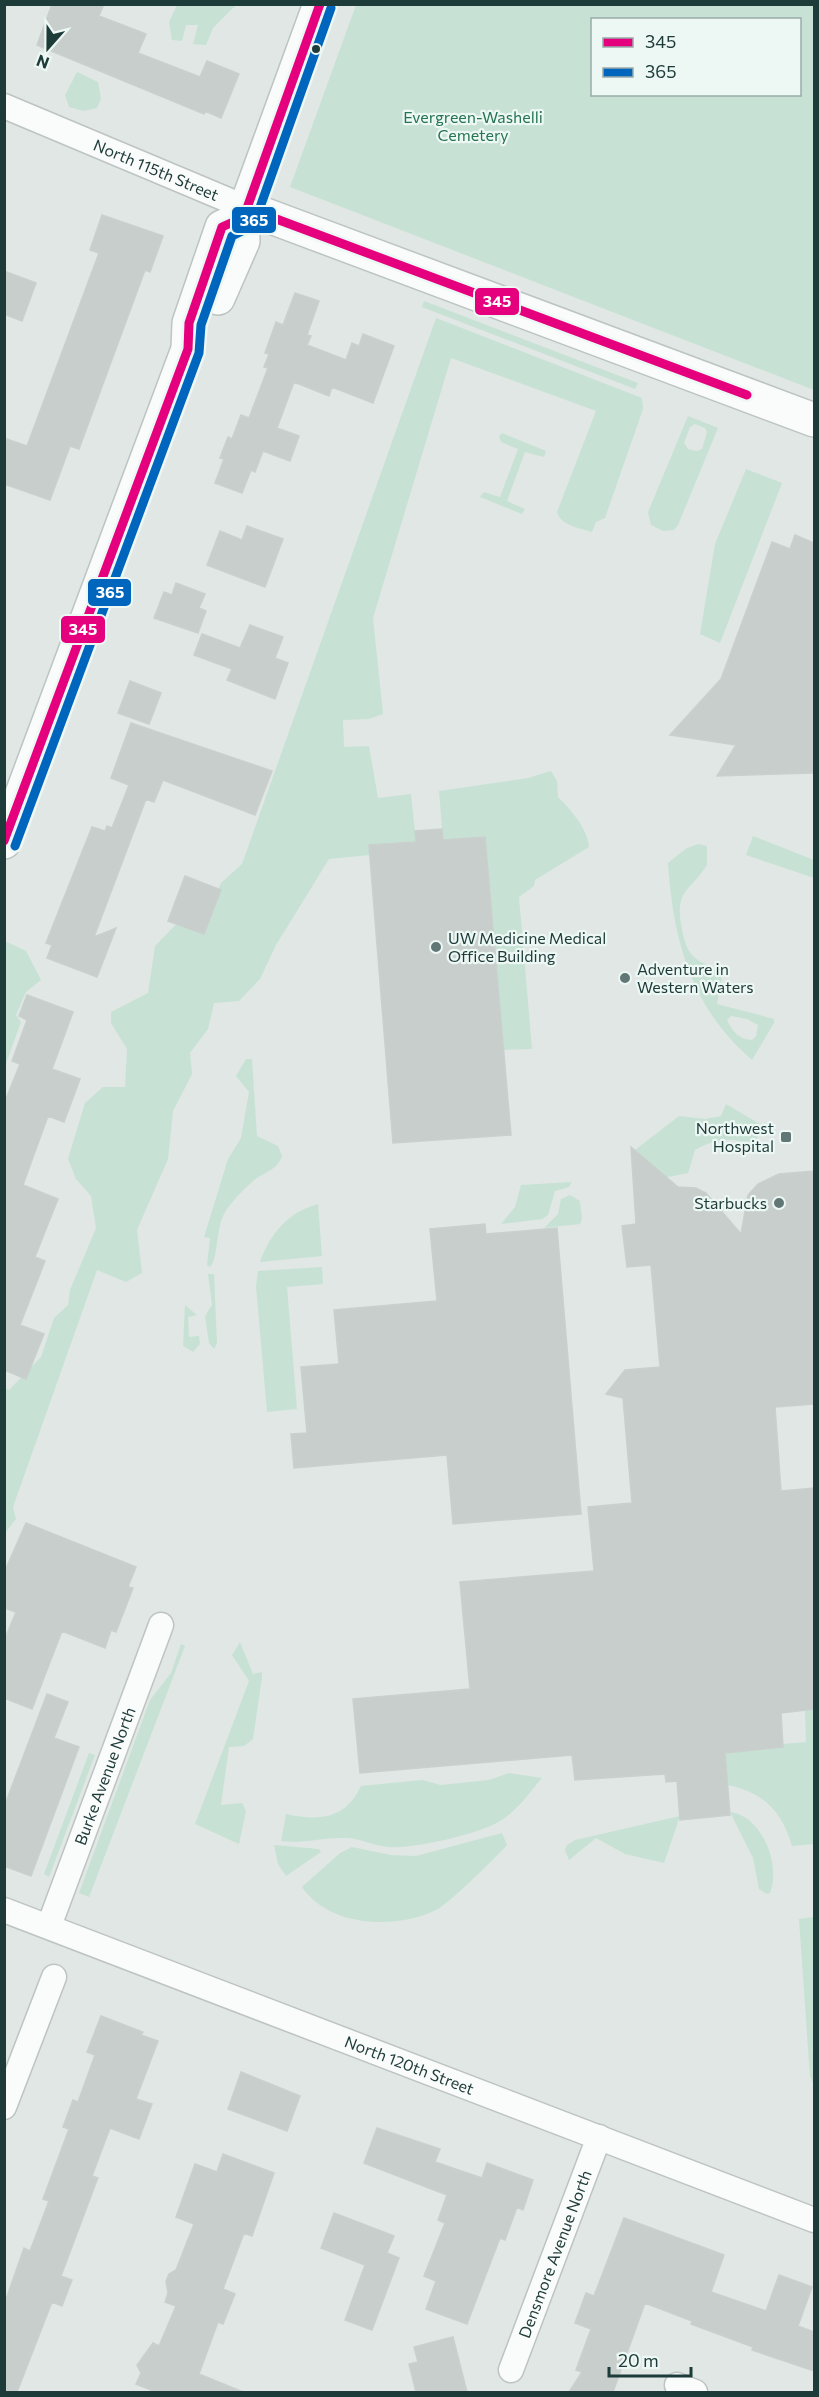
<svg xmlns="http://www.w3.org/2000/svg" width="819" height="2397" font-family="Commissioner,sans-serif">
	<rect width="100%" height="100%" fill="#e0e7e5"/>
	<path fill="#c7e2d4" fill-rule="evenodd" d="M 177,5 L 236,4 L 236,5 L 213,28 L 206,45 L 193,44 L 198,25 L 186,25 L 182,41 L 172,40 L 169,22 Z
		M 356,5 L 814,5 L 814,390 L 290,187 ZM 592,20 L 800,20 L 800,94 L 592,94 Z
		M 77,72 L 98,82 L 101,99 L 97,108 L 84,111 L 69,107 L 65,95 Z
		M 424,301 L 638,383 L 635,389 L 422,307 Z
		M 436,318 L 642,398 L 643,409 L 605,518 L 596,522 L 592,532 C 580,528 561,526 557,512 L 596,411 L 451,358 L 373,618 L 383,714 L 369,719 L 343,720 L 344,747 L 369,746 L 378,798 L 411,794 L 416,842 L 370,845 L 370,855 L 329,859 L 276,945 L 260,979 L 239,1001 L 214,1003 L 208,1029 L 190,1053 L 192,1074 L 173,1111 L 168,1159 L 137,1230 L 142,1273 L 126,1282 L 97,1270 L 13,1507 L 16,1519 L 5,1533 L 5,1388 L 9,1390 L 41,1357 L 54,1318 L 68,1305 L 70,1290 L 96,1228 L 91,1196 L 76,1179 L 68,1159 L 85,1103 L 103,1087 L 125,1087 L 127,1049 L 111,1023 L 111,1012 L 148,993 L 155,946 L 184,916 L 207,912 L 221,883 L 242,864 Z
		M 688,416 L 718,428 L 678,525 L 674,530 L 663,531 L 651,525 L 648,512 ZM 695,424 L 705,428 L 707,432 L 702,449 L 697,451 L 688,449 L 684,443 L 690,427 Z
		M 502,433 L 546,451 L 544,457 L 525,452 L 507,501 L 525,509 L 522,514 L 480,497 L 484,492 L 500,497 L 518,449 L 501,442 L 499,436 Z
		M 746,469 L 782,483 L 720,643 L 700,634 L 715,544 Z
		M 551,771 L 557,781 L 558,797 C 570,809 588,829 589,847 L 535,880 L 534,886 L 519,897 L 532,1049 L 504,1050 L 485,837 L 443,840 L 439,791 L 528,778 Z
		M 753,836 L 814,860 L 814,878 L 746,855 Z
		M 698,844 L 707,846 L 707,865 C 689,893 674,889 682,930 C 684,939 686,948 692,955 C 701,965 714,965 722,977 L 717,1004 L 774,1019 L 774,1023 L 752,1060 C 691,1008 673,939 668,863 L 687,848 ZM 731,1016 L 747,1019 L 758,1025 L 756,1036 L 752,1040 C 740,1040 732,1031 727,1020 Z
		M 7,942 L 26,951 L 41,980 L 26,992 L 16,1015 L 21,1022 L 5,1066 L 4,943 Z
		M 246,1059 L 252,1059 L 257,1136 L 278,1146 L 282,1156 C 277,1171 263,1172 252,1182 C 242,1191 230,1203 224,1214 C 216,1228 218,1260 210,1267 L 207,1265 L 210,1238 L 204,1237 L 228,1159 L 241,1138 L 249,1092 L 236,1076 Z
		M 726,1104 L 763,1126 L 754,1145 C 731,1137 716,1138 695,1150 L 688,1173 L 663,1178 L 635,1150 L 679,1116 L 705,1119 L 721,1116 Z
		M 572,1182 L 569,1187 L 555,1191 L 548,1215 L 542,1219 L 501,1224 L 515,1207 L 521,1185 Z
		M 570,1195 L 580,1201 L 582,1219 L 580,1224 L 544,1228 L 558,1214 L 561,1199 Z
		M 318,1204 L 322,1256 L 260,1262 C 270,1234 288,1212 318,1204 Z
		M 322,1267 L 323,1284 L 287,1287 L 297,1409 L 267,1412 L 256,1286 L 258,1271 Z
		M 208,1274 L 214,1274 L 217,1343 L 214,1349 L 209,1343 L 205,1316 L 212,1305 Z
		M 185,1305 L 197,1315 L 188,1317 L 189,1337 L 199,1336 L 200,1344 L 193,1352 L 183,1346 Z
		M 240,1642 L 253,1674 L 262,1672 L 262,1677 L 253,1739 L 244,1746 L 229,1747 L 221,1805 L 242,1803 L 246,1811 L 239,1844 L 195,1824 L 249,1681 L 232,1655 Z
		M 181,1644 L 185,1646 L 89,1897 L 79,1893 L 150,1700 L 171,1673 Z
		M 805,1710 L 814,1710 L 814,1844 L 792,1846 C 782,1811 763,1792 727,1785 L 725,1753 L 783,1747 L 783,1744 L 806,1742 Z
		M 89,1753 L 95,1755 L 49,1877 L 44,1874 Z
		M 509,1773 L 542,1778 C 529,1793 518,1810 500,1821 C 479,1834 414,1849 389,1847 C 374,1846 360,1838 345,1838 C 322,1837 303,1844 281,1841 L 286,1814 C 318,1821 345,1820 361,1786 L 422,1780 L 441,1785 L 489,1780 Z
		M 730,1812 C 762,1816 781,1864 770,1893 L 767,1894 L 759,1889 L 753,1858 Z
		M 680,1816 L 664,1863 L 625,1854 L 596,1838 L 569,1860 L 565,1850 L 567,1845 L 575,1840 Z
		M 502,1833 L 507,1845 C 496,1857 449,1904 436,1910 C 395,1930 329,1927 302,1887 L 340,1853 L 352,1847 L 391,1855 L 416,1856 Z
		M 274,1845 L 319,1849 L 321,1852 L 286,1876 L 278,1864 Z
		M 813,1917 L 814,1930 L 814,2085 L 810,2076 L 799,1919 Z"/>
	<path fill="#c7cecc" stroke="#c9d0ce" stroke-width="1.5" d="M 52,4 L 104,4 L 99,16 L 146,34 L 138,53 L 200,77 L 207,61 L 239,74 L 221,118 L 205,111 L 204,114 L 37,45 Z
		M 102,215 L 163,236 L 150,272 L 145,270 L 79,449 L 70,446 L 50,500 L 4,484 L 4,438 L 27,446 L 99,253 L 90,250 Z
		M 4,271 L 36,283 L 22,321 L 4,314 Z
		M 295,293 L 319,301 L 307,335 L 311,336 L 307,345 L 346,360 L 352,343 L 359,346 L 363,334 L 394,346 L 373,403 L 332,387 L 329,396 L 294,382 L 277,428 L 299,436 L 290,461 L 263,451 L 255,472 L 251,470 L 242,493 L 215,483 L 224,459 L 220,458 L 228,437 L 232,439 L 241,415 L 249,418 L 268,368 L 264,367 L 269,354 L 265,353 L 276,322 L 283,325 Z
		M 247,526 L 283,539 L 265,587 L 207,565 L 220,531 L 242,540 Z
		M 795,535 L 814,543 L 814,773 L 717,776 L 736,745 L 670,735 L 721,679 L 772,542 L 790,549 Z
		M 176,583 L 205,594 L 199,608 L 206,611 L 198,633 L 154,618 L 164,592 L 172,595 Z
		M 250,625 L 283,637 L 275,658 L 288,663 L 275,699 L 227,680 L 232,669 L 194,655 L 202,634 L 240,648 Z
		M 130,681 L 161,693 L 149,724 L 118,713 Z
		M 131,723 L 272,771 L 255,815 L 163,780 L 154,802 L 146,799 L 94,937 L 116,928 L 97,977 L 47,958 L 52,945 L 46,943 L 92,827 L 105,831 L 107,826 L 112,828 L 129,785 L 111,778 Z
		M 442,829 L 443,840 L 485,837 L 511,1135 L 393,1143 L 369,845 L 416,842 L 415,831 Z
		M 185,876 L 221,890 L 204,934 L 168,921 Z
		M 27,995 L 73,1012 L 52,1069 L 80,1079 L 64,1122 L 48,1116 L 23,1185 L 58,1199 L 35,1257 L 45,1261 L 20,1325 L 44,1334 L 26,1379 L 4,1370 L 4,1104 L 20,1064 L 12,1061 L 27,1020 L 19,1016 Z
		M 631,1147 L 678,1187 L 696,1188 L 706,1193 L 741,1234 L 748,1195 L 758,1184 L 779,1174 L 814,1171 L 814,1404 L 775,1407 L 781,1491 L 814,1488 L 814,1709 L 781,1713 L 783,1747 L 725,1753 L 730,1815 L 680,1820 L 677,1781 L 666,1782 L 665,1774 L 575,1780 L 572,1755 L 360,1773 L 353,1699 L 470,1689 L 460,1582 L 594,1571 L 588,1507 L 632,1503 L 623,1398 L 606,1394 L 625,1370 L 660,1367 L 651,1265 L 627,1267 L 622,1226 L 636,1224 Z
		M 485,1224 L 486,1234 L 557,1228 L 581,1514 L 453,1524 L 447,1455 L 294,1468 L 291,1434 L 307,1433 L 301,1367 L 339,1364 L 334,1310 L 437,1301 L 430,1229 Z
		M 26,1523 L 136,1567 L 128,1587 L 133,1588 L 116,1632 L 111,1630 L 105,1648 L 62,1631 L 32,1709 L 4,1698 L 4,1641 L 16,1612 L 4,1608 L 4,1573 Z
		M 47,1694 L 68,1702 L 54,1738 L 79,1747 L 31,1876 L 4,1866 L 4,1807 Z
		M 101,2016 L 143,2032 L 141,2035 L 158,2041 L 136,2099 L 152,2104 L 139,2139 L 110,2128 L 92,2176 L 98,2178 L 97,2180 L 61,2276 L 72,2280 L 62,2306 L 52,2302 L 17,2392 L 4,2392 L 4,2305 L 24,2248 L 30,2251 L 49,2201 L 43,2199 L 69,2129 L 63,2127 L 73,2100 L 78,2102 L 95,2055 L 87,2052 Z
		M 241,2072 L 300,2096 L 287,2131 L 228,2109 Z
		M 377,2128 L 440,2149 L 435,2162 L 482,2178 L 487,2163 L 533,2180 L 523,2210 L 517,2207 L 505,2240 L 500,2238 L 467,2324 L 426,2309 L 436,2281 L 424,2276 L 445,2223 L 438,2220 L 447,2195 L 364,2163 Z
		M 223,2154 L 274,2173 L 252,2236 L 244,2233 L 223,2289 L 235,2294 L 223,2324 L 218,2322 L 199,2374 L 243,2392 L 156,2392 L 136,2384 L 141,2373 L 137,2365 L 153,2343 L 159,2346 L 176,2306 L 165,2302 L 168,2293 L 166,2281 L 169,2274 L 176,2270 L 194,2224 L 176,2217 L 195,2164 L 217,2172 Z
		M 334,2213 L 394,2236 L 387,2253 L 399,2258 L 372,2330 L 345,2320 L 365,2265 L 321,2248 Z
		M 624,2218 L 724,2255 L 711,2292 L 766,2311 L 779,2275 L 812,2287 L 798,2326 L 814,2332 L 814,2371 L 752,2350 L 753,2347 L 691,2324 L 692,2321 L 645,2303 L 613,2392 L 569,2392 L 582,2372 L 576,2370 L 591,2329 L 575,2323 L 586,2293 L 594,2296 Z
		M 453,2337 L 467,2392 L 416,2392 L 409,2364 L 418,2362 L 414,2347 Z"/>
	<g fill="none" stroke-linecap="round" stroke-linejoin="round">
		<defs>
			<g id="street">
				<path id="s1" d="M 4,106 L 247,208"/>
				<path id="s2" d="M 4,1910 L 814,2220"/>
				<path id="s3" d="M 49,1926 L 161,1625"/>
				<path d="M 4,2107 L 54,1977"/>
				<path id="s4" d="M 511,2370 L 599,2137"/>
				<path d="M 677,2385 L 695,2392"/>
			</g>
			<path id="secondary" d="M 247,208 L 814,420
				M 218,298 L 243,241 L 242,218 L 320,4
				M 4,842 L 188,349 L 189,323 L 222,227 L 242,218"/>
		</defs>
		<use href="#street" stroke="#bdc4c2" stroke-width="27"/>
		<use href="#secondary" stroke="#bcc5c3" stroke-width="36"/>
		<use href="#street" stroke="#fafbfb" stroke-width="24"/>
		<use href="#secondary" stroke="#fafbfb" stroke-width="33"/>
		<defs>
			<path id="bus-1" d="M 247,208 L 747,395
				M 4,841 L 188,349 L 189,323 L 222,227 L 242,218 L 247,208 L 320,4"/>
			<path id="bus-2" d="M 15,846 L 199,353 L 201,325 L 232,236 L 250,227 L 258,213 L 331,8"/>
		</defs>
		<use href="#bus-1" stroke="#edf7f4" stroke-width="14"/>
		<use href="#bus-2" stroke="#edf7f4" stroke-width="14"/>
		<use href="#bus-1" stroke="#e5007d" stroke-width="9"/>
		<use href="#bus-2" stroke="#0065bd" stroke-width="9"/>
	</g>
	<circle fill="#1d3b38" stroke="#edf7f4" stroke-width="2" cx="316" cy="49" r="5"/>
	<g fill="#617775" stroke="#edf7f4" stroke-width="2">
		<circle cx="436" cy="947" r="6"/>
		<circle cx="625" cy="978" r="6"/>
		<rect x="780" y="1131" width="12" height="12" rx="3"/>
		<circle cx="779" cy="1203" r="6"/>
	</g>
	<g text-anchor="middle" stroke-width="4.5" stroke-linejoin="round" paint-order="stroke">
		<g font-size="16" fill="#247551" stroke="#edf7f4">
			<text x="473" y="123">Evergreen-Washelli<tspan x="473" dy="18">Cemetery</tspan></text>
		</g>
		<g font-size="16" fill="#1d3b38" stroke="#edf7f4">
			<text dy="6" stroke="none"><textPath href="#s1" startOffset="165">North 115th Street</textPath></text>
			<text dy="6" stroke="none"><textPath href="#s3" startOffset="160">Burke Avenue North</textPath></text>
			<text dy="6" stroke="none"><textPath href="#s2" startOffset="434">North 120th Street</textPath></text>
			<text dy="6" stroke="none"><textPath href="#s4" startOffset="124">Densmore Avenue North</textPath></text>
		</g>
		<g font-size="16" fill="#1d3b38" stroke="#edf7f4" text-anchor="start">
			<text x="448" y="944">UW Medicine Medical<tspan x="448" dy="18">Office Building</tspan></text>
			<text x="637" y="975">Adventure in<tspan x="637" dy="18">Western Waters</tspan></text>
			<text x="774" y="1134" text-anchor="end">Northwest<tspan x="774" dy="18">Hospital</tspan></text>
			<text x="767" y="1209" text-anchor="end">Starbucks</text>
		</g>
	</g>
	<g stroke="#edf7f4" stroke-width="2">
		<rect x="231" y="206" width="46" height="28" rx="6" fill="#0065bd"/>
		<rect x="474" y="287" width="46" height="29" rx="6" fill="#e5007d"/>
		<rect x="87" y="578" width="45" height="29" rx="6" fill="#0065bd"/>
		<rect x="60" y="615" width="46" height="29" rx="6" fill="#e5007d"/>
	</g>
	<g font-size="16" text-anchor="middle" font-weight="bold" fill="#fff">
		<text x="254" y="226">365</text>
		<text x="497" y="307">345</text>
		<text x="110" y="598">365</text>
		<text x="83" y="635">345</text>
	</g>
	<rect width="819" height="2397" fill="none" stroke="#1d3b38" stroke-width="12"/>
	<rect x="591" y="18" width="210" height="78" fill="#edf7f4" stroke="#9aaca9" stroke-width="1.5"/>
	<rect x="603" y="38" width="30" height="9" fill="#e5007d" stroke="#9aaca9" stroke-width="1.5"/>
	<text x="645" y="48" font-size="18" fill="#1d3b38">345</text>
	<rect x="603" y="68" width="30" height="9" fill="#0065bd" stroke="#9aaca9" stroke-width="1.5"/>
	<text x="645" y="78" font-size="18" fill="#1d3b38">365</text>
	<g transform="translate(48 48) rotate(201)" stroke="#edf7f4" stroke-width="4.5" paint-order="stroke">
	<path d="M0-4.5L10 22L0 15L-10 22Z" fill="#1d3b38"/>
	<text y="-9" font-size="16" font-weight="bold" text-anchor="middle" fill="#1d3b38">N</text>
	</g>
	<path d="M609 2367v9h82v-9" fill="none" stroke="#1d3b38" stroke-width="3"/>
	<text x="618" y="2367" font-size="18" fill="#1d3b38" stroke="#edf7f4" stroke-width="4.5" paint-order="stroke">20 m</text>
</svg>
